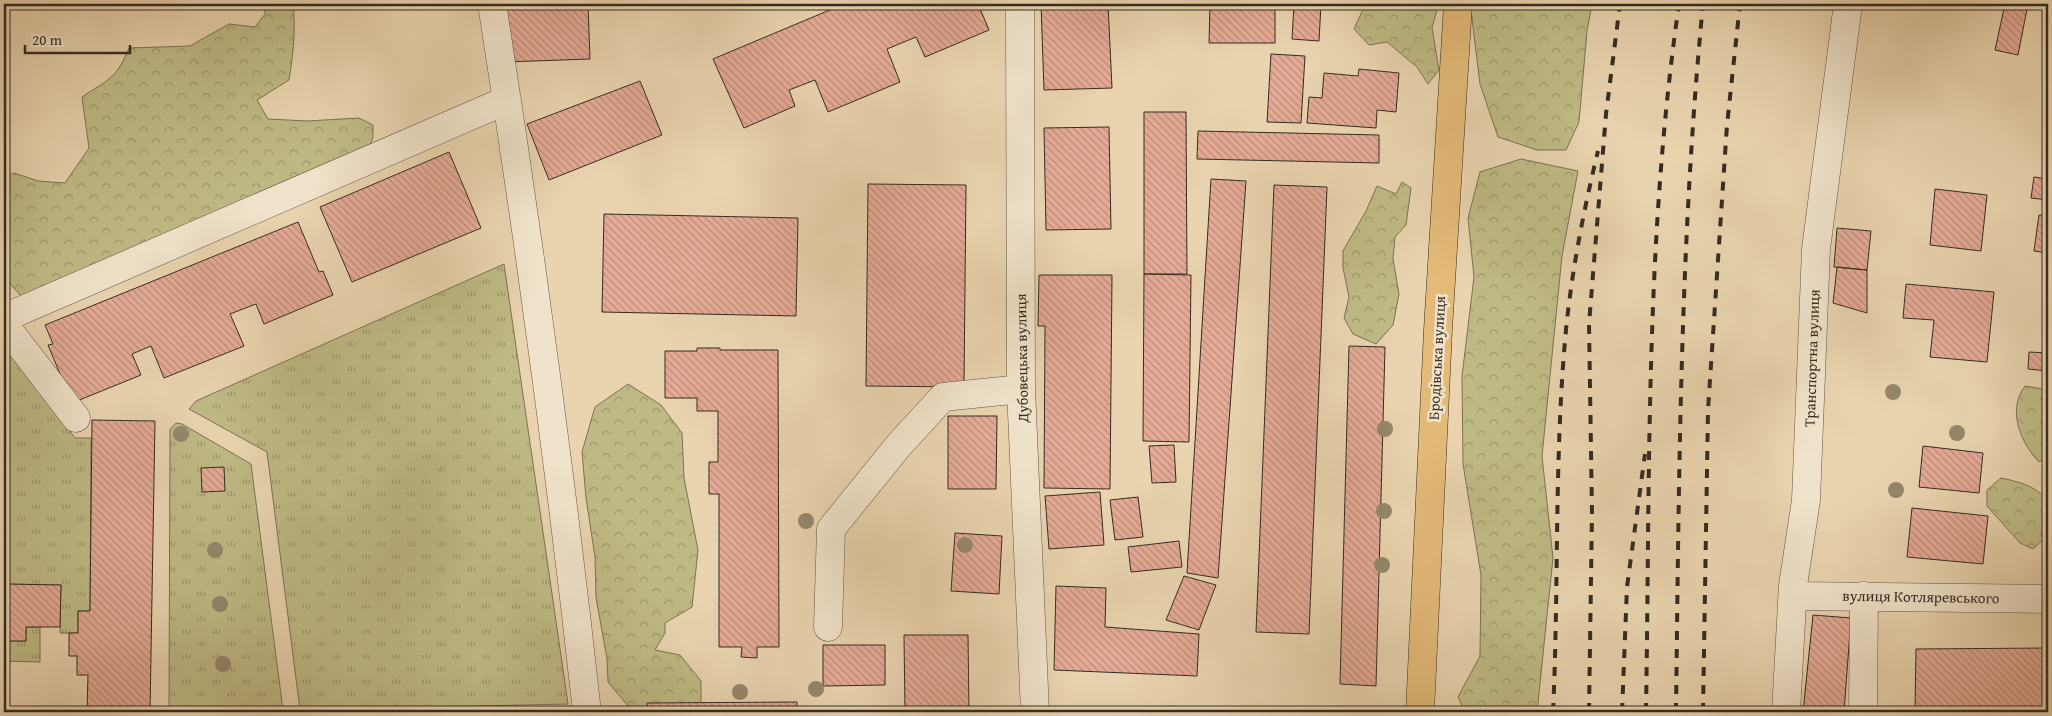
<svg xmlns="http://www.w3.org/2000/svg" width="2052" height="716" font-family="'Gentium Book Plus',serif">
	<defs>
		<pattern id="grass-tufts" width="24" height="20" patternUnits="userSpaceOnUse" patternTransform="scale(1.25)"><rect width="24" height="20" fill="#bfba85"/><path d="M3 7l-1-3M5 7V3M7 7l1-3M15 17l-1-3M17 17v-4M19 17l1-3" fill="none" stroke="#9c976c"/></pattern>
		<pattern id="forest-crowns" width="20" height="18" patternUnits="userSpaceOnUse" patternTransform="scale(1.25)"><rect width="20" height="18" fill="#bfba85"/><path d="M2 6a3 3 0 1 1 6 0M12 15a3 3 0 1 1 6 0" fill="none" stroke="#9c976c"/></pattern>
		<pattern id="building-back-hatch" width="6" height="6" patternUnits="userSpaceOnUse" patternTransform="scale(1.25)"><rect width="6" height="6" fill="#e6ab96"/><path d="M-1 5l2 2M0 0l6 6M5-1l2 2" fill="none" stroke="#bb8b7a"/></pattern>
	</defs>
	<rect width="100%" height="100%" fill="#e9d4af"/>
	<filter id="stains"><feTurbulence type="fractalNoise" baseFrequency=".004" numOctaves="4"/><feColorMatrix values="0 0 0 0 .2 0 0 0 0 .09 0 0 0 0 .02 0 0 0 .5 -.17"/></filter>
	<radialGradient id="worn" r=".72"><stop offset=".6" stop-color="#630" stop-opacity="0"/><stop offset="1" stop-color="#630" stop-opacity=".3"/></radialGradient>
	<path fill="url(#grass-tufts)" stroke="#7a7353" d="M 504,264 L 568,704 L 300,710 L 267,452 L 189,409 L 196,401 Z
		M 4,342 L 75,438 L 91,438 L 90,611 L 78,611 L 78,633 L 60,633 L 61,585 L 4,584 Z
		M 176,423 L 182,424 L 251,464 L 283,710 L 169,710 L 170,429 Z
		M 4,626 L 9,626 L 9,641 L 26,641 L 26,627 L 40,627 L 40,662 L 4,661 Z
		M 1174,706 L 1179,712 L 1090,712 Z"/>
	<path fill="url(#forest-crowns)" stroke="#7a7353" d="M 265,4 L 293,4 C 296,30 293,55 289,80 L 257,100 L 268,119 L 307,121 L 359,118 L 373,125 L 373,137 L 367,155 L 22,297 L 4,277 L 4,257 L 6,248 L 4,245 L 4,177 L 14,173 L 38,181 L 65,183 L 89,148 L 82,97 C 109,79 116,79 129,48 L 190,46 L 229,24 L 255,27 L 265,14 Z
		M 1406,4 L 1434,4 L 1438,6 L 1432,28 L 1439,70 L 1428,84 L 1417,67 L 1387,42 L 1369,45 L 1354,29 L 1364,7 C 1377,8 1395,11 1406,4 Z
		M 1473,4 L 1592,4 L 1587,31 L 1579,122 L 1566,150 L 1537,150 L 1498,137 L 1480,84 L 1471,11 Z
		M 1521,159 L 1578,171 L 1562,256 L 1542,456 L 1553,558 L 1537,712 L 1465,712 L 1458,697 L 1480,656 L 1481,575 L 1463,464 L 1462,376 L 1474,277 L 1468,218 L 1480,172 Z
		M 1402,182 L 1411,188 L 1406,225 L 1395,237 L 1393,259 L 1399,294 L 1393,325 L 1376,344 L 1353,334 L 1344,318 L 1349,297 L 1343,268 L 1343,251 L 1366,211 L 1377,186 L 1396,194 Z
		M 628,384 L 661,405 L 682,433 L 684,478 L 698,550 L 692,607 L 665,623 L 665,633 L 655,650 L 680,655 L 701,681 L 701,702 L 674,710 L 628,706 L 608,682 L 607,659 L 596,597 L 595,557 L 586,498 L 582,452 L 595,407 Z
		M 2025,386 L 2048,390 L 2048,456 L 2039,462 C 2020,442 2007,410 2025,386 Z
		M 2001,478 C 2016,481 2042,487 2048,504 C 2051,512 2048,526 2048,535 L 2033,549 L 2020,543 L 1987,506 L 1987,490 Z"/>
	<path fill="url(#building-back-hatch)" stroke="#362c21" d="M 844,4 L 978,4 L 989,30 L 925,57 L 916,37 L 887,49 L 900,82 L 828,112 L 815,80 L 789,90 L 795,106 L 744,128 L 713,59 Z
		M 1041,4 L 1108,4 L 1112,88 L 1044,90 Z
		M 1210,4 L 1275,4 L 1275,43 L 1209,43 Z
		M 1294,4 L 1321,4 L 1319,41 L 1292,39 Z
		M 1915,4 L 1960,4 L 1959,9 Z
		M 2005,4 L 2028,4 L 2018,55 L 1995,50 Z
		M 588,5 L 590,59 L 505,62 L 503,9 Z
		M 1271,54 L 1305,56 L 1301,123 L 1267,122 Z
		M 1359,69 L 1399,73 L 1396,112 L 1377,110 L 1376,128 L 1307,123 L 1309,97 L 1322,98 L 1324,73 L 1358,76 Z
		M 640,81 L 662,135 L 549,180 L 527,124 Z
		M 1144,112 L 1186,112 L 1187,274 L 1144,274 Z
		M 1109,127 L 1111,229 L 1046,230 L 1044,128 Z
		M 1198,131 L 1379,135 L 1379,163 L 1197,159 Z
		M 449,152 L 481,228 L 352,282 L 320,207 Z
		M 2034,177 L 2048,179 L 2048,200 L 2031,198 Z
		M 1211,179 L 1246,181 L 1218,578 L 1187,573 Z
		M 868,184 L 966,185 L 964,387 L 866,386 Z
		M 1274,185 L 1327,187 L 1309,634 L 1256,632 Z
		M 1935,189 L 1987,195 L 1981,251 L 1930,245 Z
		M 604,214 L 798,218 L 796,316 L 602,312 Z
		M 2039,215 L 2048,216 L 2048,253 L 2034,251 Z
		M 298,222 L 319,272 L 323,271 L 333,295 L 264,324 L 256,304 L 230,314 L 244,346 L 164,378 L 151,346 L 132,354 L 141,375 L 72,403 L 48,345 L 53,344 L 45,325 Z
		M 1837,228 L 1871,231 L 1867,270 L 1834,267 Z
		M 1837,267 L 1867,270 L 1867,313 L 1833,303 Z
		M 1144,274 L 1191,275 L 1189,442 L 1143,441 Z
		M 1039,275 L 1112,275 L 1110,489 L 1044,488 L 1045,326 L 1038,326 Z
		M 1906,284 L 1994,292 L 1987,362 L 1930,357 L 1934,320 L 1903,318 Z
		M 1349,346 L 1385,347 L 1376,686 L 1340,684 Z
		M 697,348 L 720,348 L 720,350 L 778,350 L 779,647 L 757,647 L 757,658 L 741,657 L 742,647 L 719,647 L 719,494 L 709,494 L 709,462 L 718,462 L 718,411 L 697,411 L 697,398 L 665,398 L 665,351 L 697,351 Z
		M 2029,352 L 2048,353 L 2048,371 L 2028,369 Z
		M 948,416 L 997,416 L 996,489 L 948,489 Z
		M 92,420 L 155,421 L 150,712 L 87,712 L 88,675 L 77,675 L 77,656 L 69,656 L 69,633 L 78,633 L 78,611 L 90,611 Z
		M 1174,445 L 1176,482 L 1152,483 L 1149,446 Z
		M 1923,446 L 1983,453 L 1979,493 L 1919,487 Z
		M 224,467 L 225,491 L 202,492 L 201,468 Z
		M 1100,492 L 1104,545 L 1049,549 L 1045,496 Z
		M 1138,497 L 1143,537 L 1115,540 L 1110,500 Z
		M 1912,508 L 1988,516 L 1983,564 L 1907,557 Z
		M 955,533 L 1002,536 L 999,594 L 951,591 Z
		M 1179,541 L 1182,567 L 1131,572 L 1128,547 Z
		M 2048,542 L 2048,565 L 2046,565 Z
		M 1184,576 L 1216,585 L 1199,630 L 1166,620 Z
		M 4,584 L 61,585 L 60,627 L 26,627 L 26,641 L 9,641 L 9,626 L 4,626 Z
		M 1056,586 L 1106,588 L 1105,627 L 1199,634 L 1197,676 L 1054,670 Z
		M 1813,615 L 1851,618 L 1844,712 L 1803,712 Z
		M 904,635 L 968,635 L 969,712 L 905,712 Z
		M 823,645 L 885,645 L 885,685 L 823,686 Z
		M 2048,648 L 2048,712 L 1915,712 L 1916,649 Z
		M 797,702 L 797,712 L 648,712 L 647,703 Z
		M 1289,708 L 1336,711 L 1336,712 L 1289,712 Z
		M 1208,710 L 1256,712 L 1208,712 Z"/>
	<g fill="none" stroke-linecap="round" stroke-linejoin="round">
		<defs>
			<path id="minor" d="M 492,4 C 529,239 561,475 587,712
				M 1020,4 L 1021,389 L 1035,712
				M 4,318 L 507,100
				M 4,324 L 76,418
				M 1793,596 L 2048,599
				M 828,627 L 831,529 L 899,445 L 943,397 L 1021,389
				M 1786,712 L 1793,585 L 1806,500 L 1816,249 L 1848,4
				M 1863,712 L 1864,596"/>
			<path id="major" d="M 1420,712 L 1438,330 L 1458,4"/>
		</defs>
		<use href="#minor" stroke="#635644" stroke-width="29"/>
		<use href="#major" stroke="#362c21" stroke-width="29"/>
		<use href="#minor" stroke="#f1e3cb" stroke-width="28"/>
		<use href="#major" stroke="#e4ba78" stroke-width="28"/>
		<path stroke="#362c21" stroke-width="4" stroke-dasharray="9 9" stroke-linecap="butt" d="M 1553,712 C 1559,585 1554,456 1566,330 C 1572,269 1584,209 1598,151
			M 1589,712 L 1592,513 L 1589,324 L 1606,114 L 1620,4
			M 1622,712 L 1627,587 L 1645,454
			M 1646,712 C 1650,477 1645,238 1679,4
			M 1676,712 C 1679,476 1680,239 1703,4
			M 1703,712 L 1708,410 L 1727,125 L 1740,4"/>
	</g>
	<g fill="#95876c">
		<circle cx="1893" cy="392" r="8"/>
		<circle cx="1385" cy="429" r="8"/>
		<circle cx="1957" cy="433" r="8"/>
		<circle cx="181" cy="434" r="8"/>
		<circle cx="1896" cy="490" r="8"/>
		<circle cx="1384" cy="511" r="8"/>
		<circle cx="806" cy="521" r="8"/>
		<circle cx="965" cy="545" r="8"/>
		<circle cx="215" cy="550" r="8"/>
		<circle cx="1382" cy="565" r="8"/>
		<circle cx="220" cy="604" r="8"/>
		<circle cx="223" cy="664" r="8"/>
		<circle cx="816" cy="689" r="8"/>
		<circle cx="740" cy="692" r="8"/>
	</g>
	<g text-anchor="middle" stroke-width="5" stroke-linejoin="round" paint-order="stroke">
		<g font-size="15" fill="#362c21" stroke="#f1e3cb">
			<text transform="translate(1022 358) rotate(-91)" y="5">Дубовецька вулиця</text>
			<text transform="translate(1437 358) rotate(-87)" y="5">Бродівська вулиця</text>
			<text transform="translate(1812 358) rotate(-88)" y="5">Транспортна вулиця</text>
			<text transform="translate(1921 597) rotate(1)" y="5">вулиця Котляревського</text>
		</g>
	</g>
	<rect width="2052" height="716" fill="none" stroke="#e9d4af" stroke-width="20"/>
	<rect x="5" y="5" width="2042" height="706" fill="none" stroke="#362c21" stroke-width="2.5"/>
	<rect x="10" y="10" width="2032" height="696" fill="none" stroke="#362c21"/>
	<path d="M25 45v8h105v-8" fill="none" stroke="#362c21" stroke-width="2.5"/>
	<text x="32" y="45" font-size="15" fill="#362c21" stroke="#f1e3cb" stroke-width="4" paint-order="stroke">20 m</text>
	<rect width="100%" height="100%" filter="url(#stains)"/>
	<rect width="100%" height="100%" fill="url(#worn)"/>
</svg>
